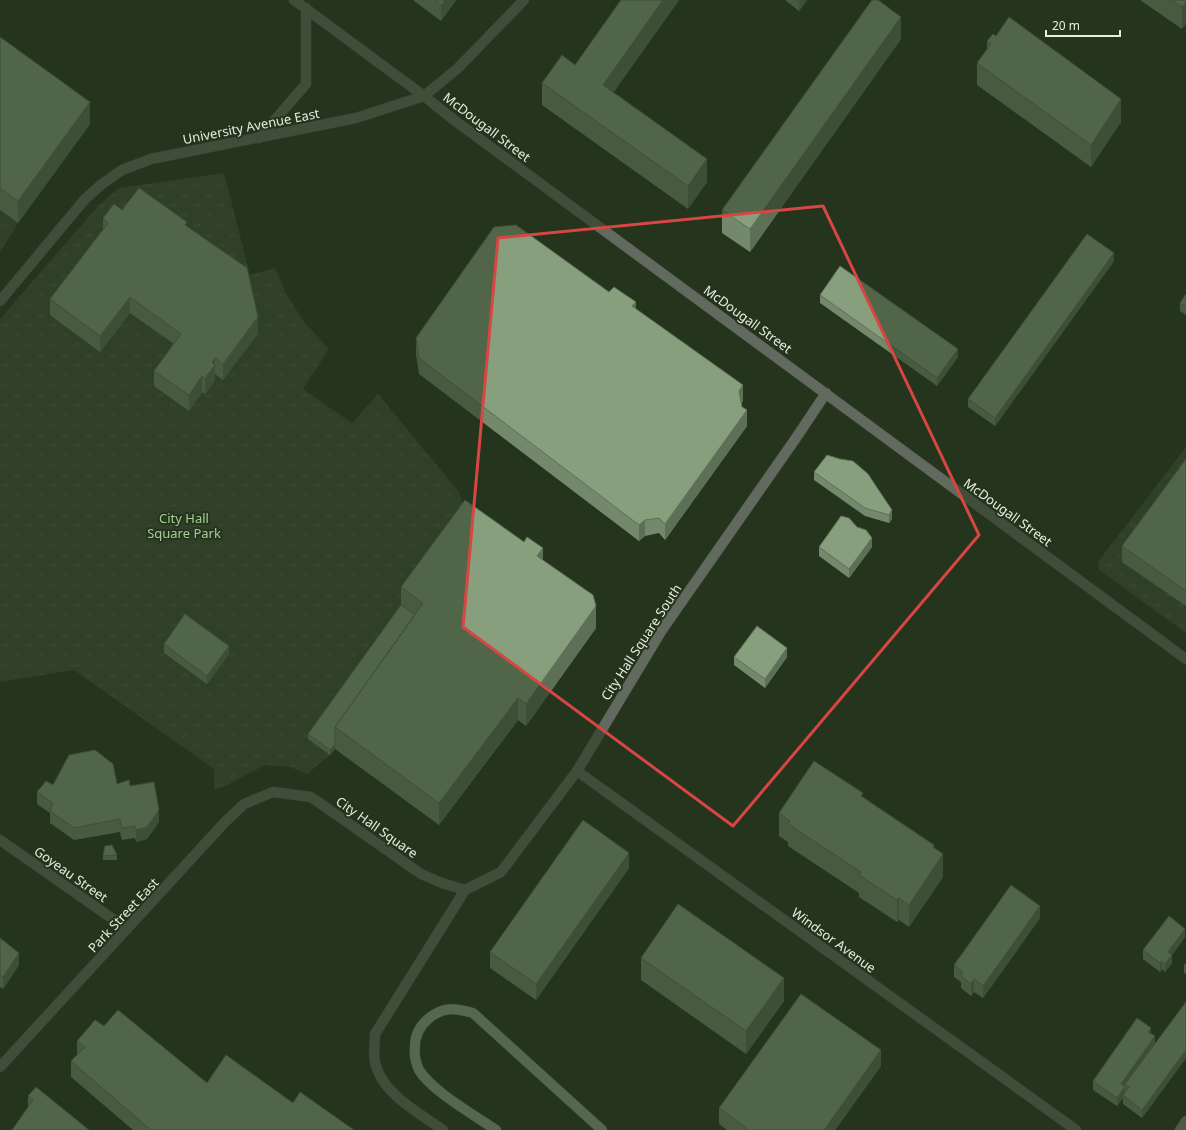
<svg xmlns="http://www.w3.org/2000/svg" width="1186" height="1130" font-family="'Noto Sans',sans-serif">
	<defs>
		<pattern id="park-tufts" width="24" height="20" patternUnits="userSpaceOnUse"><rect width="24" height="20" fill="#3d4d36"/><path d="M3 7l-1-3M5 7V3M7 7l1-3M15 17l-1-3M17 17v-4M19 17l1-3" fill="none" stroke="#596753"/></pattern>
	</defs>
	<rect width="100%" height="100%" fill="#24341d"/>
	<path fill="url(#park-tufts)" d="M 224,173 L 250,275 L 275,268 L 286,293 L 304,322 L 329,349 L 303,389 L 352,423 L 378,394 L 459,492 L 466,511 L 465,522 L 308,738 L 330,755 L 307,774 L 290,767 L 265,765 L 227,785 L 214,790 L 214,769 L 74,670 L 0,682 L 0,319 L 98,206 L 119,188 Z
		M 0,210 L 18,223 L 0,252 Z
		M 1186,447 L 1186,633 L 1099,570 L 1098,562 Z"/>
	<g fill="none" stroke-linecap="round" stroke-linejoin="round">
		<defs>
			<path id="minor" d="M 577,771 L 1076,1130"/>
			<path id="tertiary" d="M 294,0 L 424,96 L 454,120 L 1186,659
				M 259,138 L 306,84 L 306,8
				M 0,301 L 85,199 L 102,184 L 122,170 L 151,159 L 356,118 L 424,96 L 458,68 L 524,0
				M 0,840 L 127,929
				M 465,890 L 501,872 L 577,771 L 662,630 L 796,438 L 826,393
				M 0,1067 L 225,822 L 244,804 L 273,792 L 311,797 L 421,874 L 442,883 L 465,890
				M 443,1130 C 419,1113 381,1093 375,1062 C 373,1054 375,1043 375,1034 L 465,890"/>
			<path id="secondary" d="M 1180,1130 L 1186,1121"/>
			<path id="primary" d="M 496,1130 C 474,1115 432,1091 419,1070 C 416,1063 414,1053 415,1046 C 415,1036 420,1026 428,1019 C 443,1006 456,1008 473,1013 L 602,1130"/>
		</defs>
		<use href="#minor" stroke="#43523c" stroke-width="11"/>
		<use href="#tertiary" stroke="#43523c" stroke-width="11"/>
		<use href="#secondary" stroke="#43523c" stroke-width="11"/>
		<use href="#primary" stroke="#43523c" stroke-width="11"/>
		<use href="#minor" stroke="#626a5f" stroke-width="10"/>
		<use href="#tertiary" stroke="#626a5f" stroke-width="10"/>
		<use href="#secondary" stroke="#7e8a79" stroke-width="10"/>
		<use href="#primary" stroke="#93a48d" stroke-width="10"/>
	</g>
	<path fill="#74896c" d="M 413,0 L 456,0 L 441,21 Z
		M 679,0 L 613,93 L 707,182 L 688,209 L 542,105 L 542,83 L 575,65 Z
		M 785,0 L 807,0 L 799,11 Z
		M 1140,0 L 1186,0 L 1182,29 Z
		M 0,37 L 90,124 L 18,223 L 0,210 Z
		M 901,39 L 750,252 L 722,233 L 722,210 Z
		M 987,41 L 1121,122 L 1091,167 L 977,85 L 977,63 L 987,49 Z
		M 122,210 L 187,226 L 258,333 L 223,380 L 215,374 L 215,380 L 205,394 L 202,392 L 189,411 L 154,386 L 154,371 L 174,344 L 130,313 L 100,352 L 50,315 L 50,299 L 103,231 L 103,218 Z
		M 1114,261 L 995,426 L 968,407 L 968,399 Z
		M 609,292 L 636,309 L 743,401 L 741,404 L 747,426 L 665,540 L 659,533 L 645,536 L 639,541 L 419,374 L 416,354 L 416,338 Z
		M 1186,294 L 1186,315 L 1180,311 L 1180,303 Z
		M 820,295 L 958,357 L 937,386 L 820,303 Z
		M 1186,459 L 1186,606 L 1122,562 L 1122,546 Z
		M 814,472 L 868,474 L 892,519 L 889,523 L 865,516 L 814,480 Z
		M 819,547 L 872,547 L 849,578 L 819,556 Z
		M 543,560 L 596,628 L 526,726 L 518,720 L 439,825 L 335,749 L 330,755 L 308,739 L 308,734 L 401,605 L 401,587 Z
		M 164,644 L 229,654 L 207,684 L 164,653 Z
		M 734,657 L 787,657 L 765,688 L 734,665 Z
		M 117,784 L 130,786 L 159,822 L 147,839 L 136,842 L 135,838 L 122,840 L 120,832 L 74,840 L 50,823 L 50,813 L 37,804 L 37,792 Z
		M 863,797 L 934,848 L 943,877 L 909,927 L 899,920 L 897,922 L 859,897 L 859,893 L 788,846 L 788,842 L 779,836 L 779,813 Z
		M 117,855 L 117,860 L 103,860 L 103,856 Z
		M 629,868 L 536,1000 L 490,968 L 490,952 Z
		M 1040,918 L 983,998 L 974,992 L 971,996 L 961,988 L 961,982 L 954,977 L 954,965 Z
		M 1185,937 L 1172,955 L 1172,963 L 1165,972 L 1162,969 L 1160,972 L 1143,959 L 1143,950 Z
		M 0,938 L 19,965 L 3,989 L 0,987 Z
		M 641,958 L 784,1001 L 746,1054 L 641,980 Z
		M 1186,963 L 1186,974 L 1184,973 L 1184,965 Z
		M 1186,1002 L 1186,1058 L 1142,1118 L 1123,1104 L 1123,1098 L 1117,1106 L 1093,1090 L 1093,1081 L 1151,1034 L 1155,1044 Z
		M 104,1026 L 207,1083 L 293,1103 L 354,1130 L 133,1130 L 71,1077 L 71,1061 L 77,1055 L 77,1041 Z
		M 881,1066 L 835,1130 L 727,1130 L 719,1124 L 719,1108 Z
		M 28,1096 L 89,1130 L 28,1107 Z"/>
	<path fill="#5e6f58" d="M 445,0 L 456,0 L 441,21 L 441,5 Z
		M 663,0 L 679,0 L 603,107 L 603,85 Z
		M 801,0 L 807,0 L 799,11 L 799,2 Z
		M 1186,0 L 1186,24 L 1182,29 L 1182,7 Z
		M 901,17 L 901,39 L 750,252 L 750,229 Z
		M 1121,99 L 1121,122 L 1091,167 L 1091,145 Z
		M 90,102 L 90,124 L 18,223 L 18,201 Z
		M 707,159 L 707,182 L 688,209 L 688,186 Z
		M 1114,253 L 1114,261 L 995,426 L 995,418 Z
		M 130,297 L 130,313 L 100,352 L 100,336 Z
		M 636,302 L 636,317 L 632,306 Z
		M 258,317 L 258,333 L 223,380 L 223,364 Z
		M 958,349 L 958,357 L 937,386 L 937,378 Z
		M 215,358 L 215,380 L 205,394 L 205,378 L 212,362 Z
		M 202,376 L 202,392 L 189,411 L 189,395 Z
		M 743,385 L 743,401 L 739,407 L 739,391 Z
		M 747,410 L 747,426 L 665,540 L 665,524 Z
		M 892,510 L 892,519 L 889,523 L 889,515 Z
		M 645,520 L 645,536 L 639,541 L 639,525 Z
		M 872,538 L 872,547 L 849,578 L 849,569 Z
		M 543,548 L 543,570 L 537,556 Z
		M 596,606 L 596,628 L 526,726 L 526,704 Z
		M 229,646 L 229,654 L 207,684 L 207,676 Z
		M 787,648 L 787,657 L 765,688 L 765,679 Z
		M 518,698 L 518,720 L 439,825 L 439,803 Z
		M 335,744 L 335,749 L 330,755 L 330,750 Z
		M 159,810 L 159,822 L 147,839 L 136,842 L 136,830 Z
		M 934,845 L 934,867 L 943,854 L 943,877 L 909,927 L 909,905 Z
		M 629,853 L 629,868 L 536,1000 L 536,984 Z
		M 899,898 L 899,920 L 897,922 L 897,900 Z
		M 1040,906 L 1040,918 L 983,998 L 983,986 Z
		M 1185,929 L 1185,937 L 1172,955 L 1172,963 L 1165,972 L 1165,964 L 1168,952 Z
		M 19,953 L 19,965 L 3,989 L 3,977 Z
		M 1162,961 L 1162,969 L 1160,972 L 1160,963 Z
		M 784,978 L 784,1001 L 746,1054 L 746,1031 Z
		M 974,979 L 974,992 L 971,996 L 971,984 Z
		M 1151,1028 L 1151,1036 L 1148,1032 Z
		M 1155,1036 L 1155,1044 L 1125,1084 L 1125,1087 L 1121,1084 Z
		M 881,1050 L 881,1066 L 835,1130 L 824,1130 Z
		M 1186,1050 L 1186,1058 L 1142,1118 L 1142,1110 Z
		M 1125,1087 L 1125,1095 L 1123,1095 L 1123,1098 L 1117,1106 L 1117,1098 Z"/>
	<path fill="#879f7d" stroke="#5e6f58" d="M 435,0 L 445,0 L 441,5 Z
		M 621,0 L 663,0 L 603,85 L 707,159 L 688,186 L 542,83 L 562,55 L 575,65 Z
		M 796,0 L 801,0 L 799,2 Z
		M 872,0 L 878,0 L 901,17 L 750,229 L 722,210 Z
		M 1172,0 L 1186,0 L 1186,2 L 1182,7 Z
		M 1009,17 L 1121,99 L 1091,145 L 977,63 L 991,44 L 987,41 L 993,34 L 996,36 Z
		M 0,37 L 90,102 L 18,201 L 0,188 Z
		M 139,188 L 187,222 L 185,225 L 247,268 L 258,317 L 223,364 L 215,358 L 212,362 L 215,365 L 205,378 L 202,376 L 189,395 L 154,371 L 181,334 L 130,297 L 100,336 L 50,299 L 108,223 L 103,218 L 114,204 L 122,210 Z
		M 516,225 L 609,292 L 614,287 L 636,302 L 632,306 L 743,385 L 739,391 L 742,407 L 747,410 L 665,524 L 659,518 L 645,520 L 639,525 L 419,358 L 416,338 L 494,227 Z
		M 1087,234 L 1114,253 L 995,418 L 968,399 Z
		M 840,266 L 958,349 L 937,378 L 820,295 Z
		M 1186,294 L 1186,307 L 1180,303 Z
		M 827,455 L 840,459 L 853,461 L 868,474 L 892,510 L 889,515 L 865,508 L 814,472 Z
		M 1186,459 L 1186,591 L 1122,546 Z
		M 465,500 L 524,542 L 527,537 L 543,548 L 537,556 L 593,595 L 596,606 L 526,704 L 518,698 L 439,803 L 335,727 L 423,603 L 401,587 Z
		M 841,516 L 849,518 L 857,527 L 866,530 L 872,538 L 849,569 L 819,547 Z
		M 401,605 L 415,615 L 335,727 L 335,744 L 330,750 L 308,734 Z
		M 185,614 L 229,646 L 207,676 L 164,644 Z
		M 757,626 L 787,648 L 765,679 L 734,657 Z
		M 95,750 L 113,764 L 117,784 L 129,780 L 130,786 L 154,782 L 159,810 L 147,827 L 136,830 L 135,826 L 122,828 L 120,819 L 74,828 L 50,811 L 53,803 L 37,792 L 46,781 L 53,785 L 69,755 Z
		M 814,761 L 863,793 L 861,796 L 934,845 L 933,847 L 943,854 L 909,905 L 899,898 L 897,900 L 859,875 L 861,872 L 788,824 L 790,821 L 779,813 Z
		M 583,820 L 629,853 L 536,984 L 490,952 Z
		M 112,845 L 117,855 L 103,856 L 105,846 Z
		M 1011,885 L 1040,906 L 983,986 L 974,979 L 971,984 L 961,976 L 963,972 L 954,965 Z
		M 678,904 L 784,978 L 746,1031 L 641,958 Z
		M 1169,916 L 1185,929 L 1168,952 L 1172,955 L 1165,964 L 1162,961 L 1160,963 L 1143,950 Z
		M 0,938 L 19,953 L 3,977 L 0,975 Z
		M 801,994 L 881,1050 L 824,1130 L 749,1130 L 719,1108 Z
		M 1186,1002 L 1186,1050 L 1142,1110 L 1123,1095 L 1129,1087 L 1125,1084 Z
		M 118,1010 L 207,1083 L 226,1055 L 293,1103 L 300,1092 L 354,1130 L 151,1130 L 71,1061 L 85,1047 L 77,1041 L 95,1020 L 104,1026 Z
		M 1137,1018 L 1151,1028 L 1148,1032 L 1155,1036 L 1121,1084 L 1125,1087 L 1117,1098 L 1093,1081 Z
		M 36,1087 L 89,1130 L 12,1130 L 33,1100 L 28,1096 Z"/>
	<path d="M0 0H1186V1130H0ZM 823,206 L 979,535 L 733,826 L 463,627 L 498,238 Z" fill="#24341d" fill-opacity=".55" fill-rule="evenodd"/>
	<path fill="none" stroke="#d84643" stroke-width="3" stroke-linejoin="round" d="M 823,206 L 979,535 L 733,826 L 463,627 L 498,238 Z"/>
	<g text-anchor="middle" stroke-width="4" stroke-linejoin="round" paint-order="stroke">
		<g font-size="13" fill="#e3eedf" stroke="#24341d">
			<text transform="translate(251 126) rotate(-11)" y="5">University Avenue East</text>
			<text transform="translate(487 127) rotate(37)" y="5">McDougall Street</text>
			<text transform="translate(748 319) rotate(36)" y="5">McDougall Street</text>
			<text transform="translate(1008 512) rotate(36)" y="5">McDougall Street</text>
			<text transform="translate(641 642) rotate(-57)" y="5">City Hall Square South</text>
			<text transform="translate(377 827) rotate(35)" y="5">City Hall Square</text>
			<text transform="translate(71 874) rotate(35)" y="5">Goyeau Street</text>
			<text transform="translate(123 915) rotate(-47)" y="5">Park Street East</text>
			<text transform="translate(834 940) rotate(36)" y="5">Windsor Avenue</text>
		</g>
		<g font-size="13" fill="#a6cd96" stroke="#24341d">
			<text x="184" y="523">City Hall<tspan x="184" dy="15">Square Park</tspan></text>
		</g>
	</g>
	<path d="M1046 30v6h74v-6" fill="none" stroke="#e3eedf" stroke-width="2"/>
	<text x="1052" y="30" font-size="12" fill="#e3eedf" stroke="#24341d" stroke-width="3" paint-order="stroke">20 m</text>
</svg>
